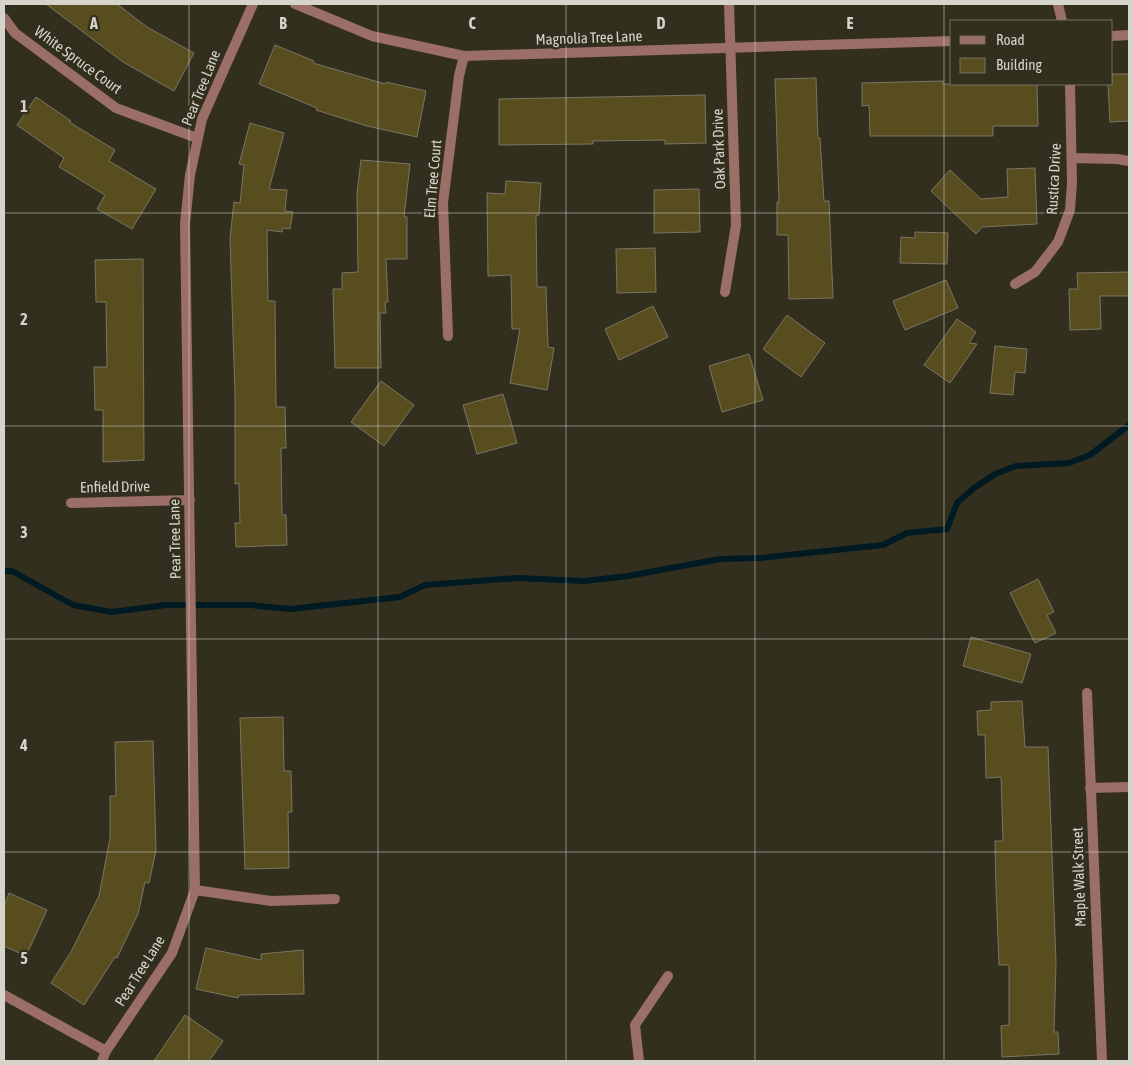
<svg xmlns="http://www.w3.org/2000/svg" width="1133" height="1065" font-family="'Asap Condensed',sans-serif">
	<rect width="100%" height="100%" fill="#332f1f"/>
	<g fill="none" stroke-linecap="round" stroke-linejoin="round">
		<path stroke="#001a23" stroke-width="6" d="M 4,571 L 12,571 L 73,605 L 112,612 L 166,605 L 250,605 L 290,609 L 400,597 L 425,585 L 518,578 L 584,581 L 628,576 L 720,559 L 760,558 L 883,545 L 907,533 L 947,529 L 957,503 L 974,488 L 995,474 L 1016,466 L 1069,463 L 1090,455 L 1129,425"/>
	</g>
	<path fill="#584d1f" stroke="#7a7664" d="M 46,4 L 117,4 L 147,27 L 194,53 L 174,91 L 123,62 Z
		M 275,45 L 314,61 L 313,63 L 385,84 L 386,82 L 426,91 L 417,137 L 367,126 L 316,110 L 317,108 L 259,84 Z
		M 1112,74 L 1129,74 L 1129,121 L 1110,122 L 1108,84 L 1112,84 Z
		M 816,78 L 818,138 L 820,138 L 824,201 L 829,201 L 833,298 L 789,299 L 788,235 L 777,235 L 777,202 L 779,202 L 775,79 Z
		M 943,81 L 943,84 L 1037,84 L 1038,126 L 993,126 L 993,136 L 870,136 L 869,105 L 862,106 L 862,83 Z
		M 705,95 L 706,143 L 665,144 L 665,140 L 593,141 L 593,144 L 499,145 L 499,99 Z
		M 36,97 L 71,121 L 69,122 L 115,150 L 109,161 L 156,189 L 132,229 L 97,209 L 105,195 L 59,167 L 64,158 L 17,125 Z
		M 250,123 L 284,133 L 269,189 L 287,190 L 285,211 L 293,212 L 290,229 L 283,228 L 282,232 L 267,230 L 268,301 L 275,301 L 276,407 L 285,407 L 286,448 L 281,448 L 282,515 L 286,515 L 287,545 L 236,547 L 235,523 L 240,523 L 239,483 L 235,484 L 235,394 L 230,238 L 234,202 L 240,203 L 244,165 L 239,164 Z
		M 361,160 L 410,164 L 404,217 L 407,217 L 407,259 L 386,259 L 388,302 L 385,302 L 386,313 L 380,313 L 381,368 L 335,368 L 333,289 L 342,289 L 342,273 L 358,272 L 357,193 Z
		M 1035,168 L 1037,224 L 982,227 L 976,234 L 931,191 L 950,170 L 981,199 L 1008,197 L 1007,169 Z
		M 506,181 L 541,183 L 539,215 L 536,215 L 537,287 L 546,287 L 548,347 L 554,348 L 547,390 L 510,383 L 520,329 L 512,329 L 511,275 L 488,276 L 487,193 L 505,194 Z
		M 699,189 L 700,232 L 654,233 L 654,190 Z
		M 915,232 L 948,233 L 947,264 L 900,263 L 901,237 L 915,238 Z
		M 655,248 L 656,292 L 617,293 L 616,249 Z
		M 143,259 L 144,460 L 103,462 L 103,410 L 95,410 L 94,367 L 107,367 L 106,302 L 96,302 L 95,260 Z
		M 1129,272 L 1129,296 L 1100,296 L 1101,329 L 1070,330 L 1069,289 L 1078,289 L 1077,273 Z
		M 946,280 L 958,308 L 905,330 L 893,301 Z
		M 653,306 L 668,337 L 619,360 L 605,329 Z
		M 787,315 L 825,343 L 801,377 L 763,349 Z
		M 957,319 L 976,332 L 969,343 L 977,344 L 950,383 L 924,365 Z
		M 995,346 L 1027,349 L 1025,373 L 1015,372 L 1013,395 L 990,393 Z
		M 749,354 L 763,400 L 722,412 L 709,366 Z
		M 381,381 L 414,405 L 384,446 L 351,422 Z
		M 503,394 L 517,443 L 477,454 L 463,405 Z
		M 1038,579 L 1054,612 L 1047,615 L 1056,633 L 1035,643 L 1010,593 Z
		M 971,637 L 1031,654 L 1022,683 L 963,666 Z
		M 1022,701 L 1025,747 L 1048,747 L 1056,963 L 1054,1032 L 1058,1032 L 1059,1054 L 1002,1057 L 1001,1026 L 1009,1025 L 1009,965 L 999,965 L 996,887 L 995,841 L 1003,841 L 1001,777 L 986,778 L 985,735 L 978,735 L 977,711 L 991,710 L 991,702 Z
		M 283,717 L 284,771 L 291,771 L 292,812 L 288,812 L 289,868 L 245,869 L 240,718 Z
		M 153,741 L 156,850 L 149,883 L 145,882 L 138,914 L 117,958 L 115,957 L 84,1005 L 51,983 L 71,952 L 99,896 L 110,838 L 110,796 L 116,796 L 115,742 Z
		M 9,893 L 47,910 L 26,956 L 4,946 L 4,906 Z
		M 206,948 L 261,960 L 261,954 L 303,950 L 304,994 L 239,995 L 238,998 L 196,989 Z
		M 185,1015 L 223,1041 L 209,1061 L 154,1061 Z"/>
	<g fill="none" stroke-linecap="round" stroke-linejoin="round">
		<path stroke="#9b6f68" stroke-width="10" d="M 639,1061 L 635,1025 L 668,976"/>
		<path stroke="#9b6f68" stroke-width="10" d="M 295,4 L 372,36 L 464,56 L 952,41
			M 1058,4 L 1062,21
			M 4,18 L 15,33 L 116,108 L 197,138
			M 1112,36 L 1129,35
			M 1072,158 L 1117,159 L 1129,161
			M 1015,284 L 1035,272 L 1058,242 L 1070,210 L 1072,183 L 1070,84
			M 725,292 L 736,225 L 729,4
			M 448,336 L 443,203 L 459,76 L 464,56
			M 71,503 L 190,500
			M 1087,693 L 1102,1061
			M 1090,788 L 1129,787
			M 195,890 L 271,901 L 335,899
			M 4,995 L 106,1051
			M 102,1061 L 106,1051 L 172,953 L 195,890 L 185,224 L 190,175 L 202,119 L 253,4"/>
	</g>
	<path fill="none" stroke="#d6d4ca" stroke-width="1" stroke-opacity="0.55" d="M 189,4 L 189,1061M 378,4 L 378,1061M 566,4 L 566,1061M 755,4 L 755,1061M 944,4 L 944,1061M 4,213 L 1129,213M 4,426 L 1129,426M 4,639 L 1129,639M 4,852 L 1129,852"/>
	<g text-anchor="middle" stroke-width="4.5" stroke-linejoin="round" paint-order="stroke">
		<g font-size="15" fill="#d6d4ca" stroke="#332f1f">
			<text transform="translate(589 38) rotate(-2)" y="5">Magnolia Tree Lane</text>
			<text transform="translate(78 60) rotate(36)" y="5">White Spruce Court</text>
			<text transform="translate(201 88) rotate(-68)" y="5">Pear Tree Lane</text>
			<text transform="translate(719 149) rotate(-92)" y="5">Oak Park Drive</text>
			<text transform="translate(433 179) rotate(-85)" y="5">Elm Tree Court</text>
			<text transform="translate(1054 179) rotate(-87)" y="5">Rustica Drive</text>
			<text transform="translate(115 487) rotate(-1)" y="5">Enfield Drive</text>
			<text transform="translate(175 539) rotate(-91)" y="5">Pear Tree Lane</text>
			<text transform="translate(1079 877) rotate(-92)" y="5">Maple Walk Street</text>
			<text transform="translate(140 971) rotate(-58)" y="5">Pear Tree Lane</text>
		</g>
	</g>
	<g font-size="16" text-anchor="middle" font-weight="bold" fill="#d6d4ca" stroke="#332f1f" stroke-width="4.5" stroke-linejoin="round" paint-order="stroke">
		<text x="94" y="29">A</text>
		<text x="283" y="29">B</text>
		<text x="472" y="29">C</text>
		<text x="661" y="29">D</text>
		<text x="850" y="29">E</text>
		<text x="24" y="112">1</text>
		<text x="24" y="325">2</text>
		<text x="24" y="538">3</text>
		<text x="24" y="751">4</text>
		<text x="24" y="964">5</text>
	</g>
	<rect width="1133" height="1065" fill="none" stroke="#d6d4ca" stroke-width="10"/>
	<rect x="950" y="20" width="162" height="65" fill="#332f1f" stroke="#747163"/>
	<rect x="960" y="36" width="25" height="8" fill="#9b6f68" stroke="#747163"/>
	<text x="996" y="45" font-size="15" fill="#d6d4ca">Road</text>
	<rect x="960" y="58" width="25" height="15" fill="#584d1f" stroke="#747163"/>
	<text x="996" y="70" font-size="15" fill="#d6d4ca">Building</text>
</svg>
